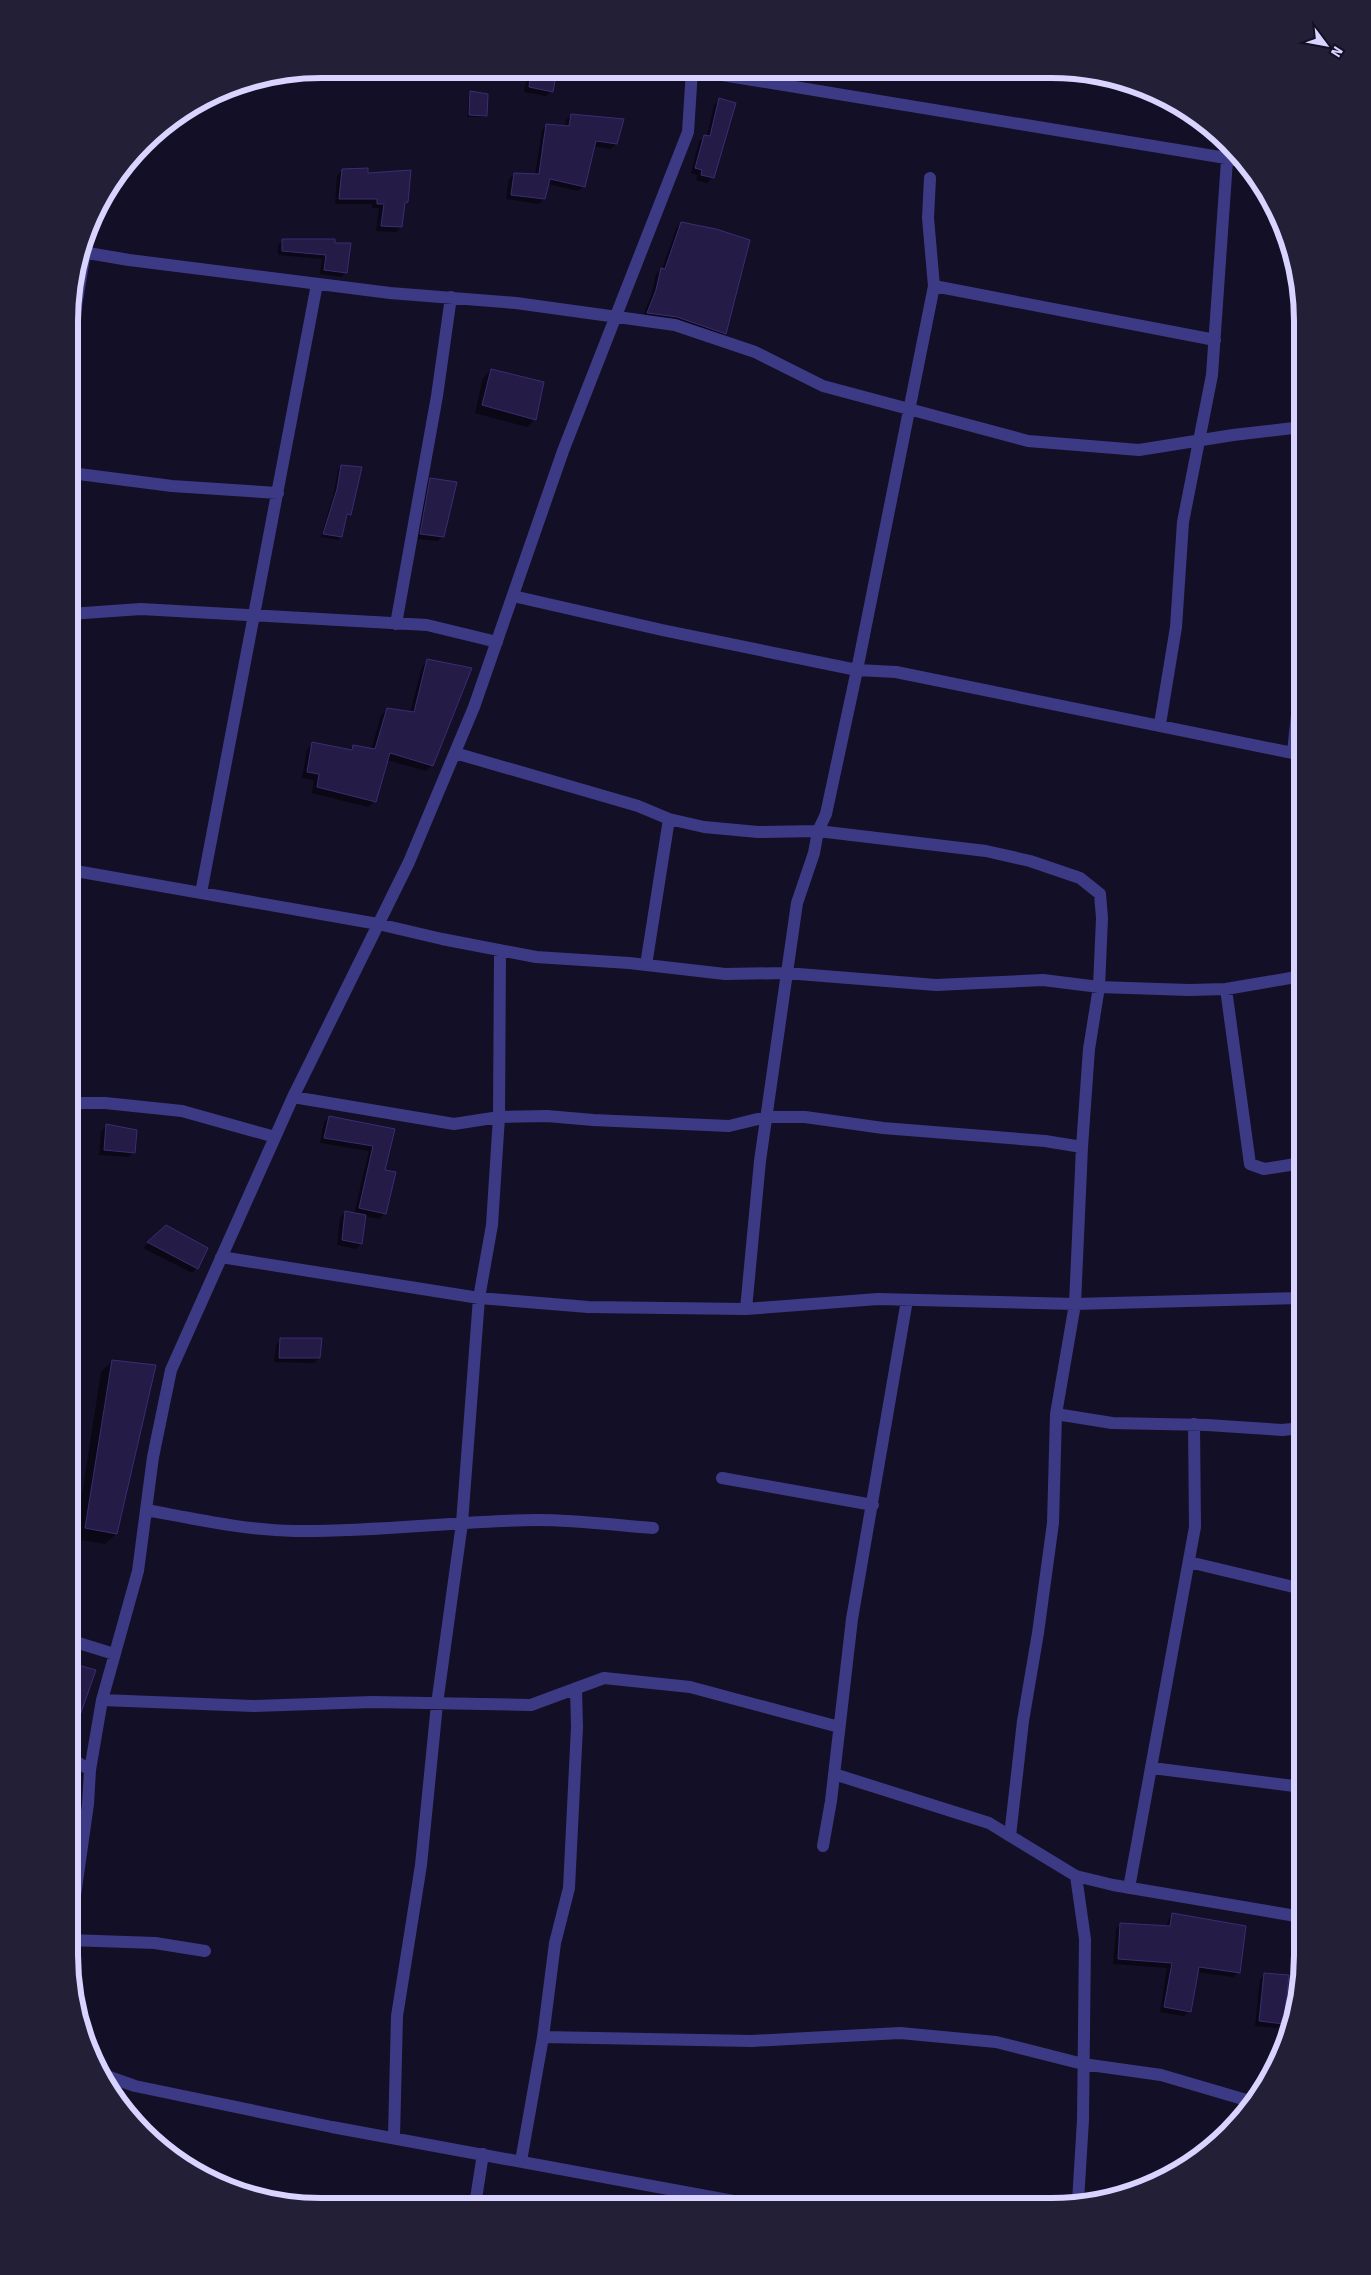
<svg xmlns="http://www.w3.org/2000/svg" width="1371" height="2275" font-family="'Fira Sans',sans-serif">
	<rect width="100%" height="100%" fill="#130f26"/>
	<path fill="#0007" d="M 529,69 L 549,69 L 551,91 L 546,96 L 524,92 Z
		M 471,92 L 486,115 L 484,117 L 467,117 L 469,94 Z
		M 719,100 L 734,104 L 712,178 L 707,183 L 696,180 L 698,175 L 691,173 L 699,141 L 707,136 L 714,105 Z
		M 571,115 L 616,144 L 610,149 L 593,146 L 584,186 L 578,191 L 548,184 L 544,198 L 539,204 L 506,199 L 509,179 L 514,174 L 535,175 L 542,130 L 547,125 L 565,127 L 566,120 Z
		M 342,170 L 407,202 L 403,206 L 401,227 L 396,232 L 376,231 L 379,208 L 372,208 L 372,204 L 335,204 L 337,176 Z
		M 681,223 L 725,333 L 720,338 L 642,318 L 651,296 L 656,274 L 662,269 L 676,229 Z
		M 283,240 L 334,240 L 345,273 L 341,277 L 320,274 L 322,259 L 278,255 L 278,245 Z
		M 491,370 L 535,419 L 527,427 L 475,413 L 483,378 Z
		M 341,466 L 350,514 L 345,517 L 341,536 L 338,540 L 321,537 L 334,493 L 338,470 Z
		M 431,480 L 443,536 L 438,541 L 416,539 L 426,485 Z
		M 428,660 L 432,765 L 426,771 L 387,760 L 375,801 L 368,807 L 312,793 L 314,780 L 302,778 L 307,750 L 313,743 L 349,750 L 353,746 L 371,750 L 381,716 L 387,709 L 410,713 L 422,667 Z
		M 329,1117 L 394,1130 L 383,1171 L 385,1213 L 379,1219 L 365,1216 L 361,1244 L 356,1249 L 337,1245 L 340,1218 L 345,1212 L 354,1214 L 369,1151 L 320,1143 L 324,1122 Z
		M 106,1126 L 134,1152 L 128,1157 L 99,1155 L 101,1131 Z
		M 166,1226 L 197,1268 L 192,1273 L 143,1248 Z
		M 281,1339 L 319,1358 L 314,1363 L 274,1362 L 276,1345 Z
		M 112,1361 L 116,1534 L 105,1544 L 75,1539 L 101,1372 Z
		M 74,1665 L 82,1708 L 78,1733 L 73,1738 L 69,1738 L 69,1671 Z
		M 1173,1915 L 1239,1972 L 1233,1977 L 1196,1972 L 1189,2011 L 1184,2016 L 1160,2012 L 1167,1968 L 1113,1964 L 1116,1929 L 1121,1924 L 1166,1927 L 1168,1920 Z
		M 1265,1974 L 1282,2023 L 1277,2028 L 1255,2026 L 1260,1979 Z"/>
	<path fill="#241b47" stroke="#3b2d73" d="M 531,69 L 557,69 L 553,92 L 529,87 Z
		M 470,91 L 488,94 L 487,116 L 469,115 Z
		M 719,98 L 736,103 L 714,178 L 701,175 L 702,170 L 695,168 L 704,135 L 710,136 Z
		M 571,114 L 624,119 L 617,144 L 596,141 L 585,187 L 550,179 L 545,199 L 511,195 L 514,173 L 539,174 L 546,124 L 569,126 Z
		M 368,168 L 368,173 L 411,170 L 408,202 L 405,203 L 402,227 L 381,226 L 384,204 L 377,204 L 377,199 L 339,199 L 342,169 Z
		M 681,222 L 716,229 L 750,240 L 726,334 L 677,317 L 647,313 L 656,290 L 661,268 L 665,269 Z
		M 282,239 L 335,239 L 335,243 L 351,243 L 347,273 L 324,270 L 326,255 L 282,251 Z
		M 491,369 L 544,382 L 536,420 L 482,405 Z
		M 341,465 L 362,467 L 351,515 L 347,514 L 342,537 L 323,534 L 337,489 Z
		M 430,478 L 457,482 L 444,537 L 420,534 Z
		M 427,659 L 472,668 L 433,766 L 390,753 L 376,802 L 317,787 L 319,774 L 307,772 L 312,742 L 352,750 L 353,745 L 375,749 L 387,708 L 414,712 Z
		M 329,1116 L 395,1129 L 385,1170 L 396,1172 L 386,1214 L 359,1208 L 373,1146 L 324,1138 Z
		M 106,1124 L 137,1130 L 135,1153 L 104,1150 Z
		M 345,1211 L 366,1215 L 362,1244 L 342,1240 Z
		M 166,1225 L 208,1248 L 198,1269 L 147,1242 Z
		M 280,1338 L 322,1338 L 320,1358 L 279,1358 Z
		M 112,1360 L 156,1365 L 117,1534 L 85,1528 Z
		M 74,1664 L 96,1670 L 71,1741 L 69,1741 L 69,1682 Z
		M 1172,1913 L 1246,1926 L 1240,1973 L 1199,1967 L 1191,2012 L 1164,2007 L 1172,1963 L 1118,1959 L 1120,1923 L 1170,1926 Z
		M 1264,1973 L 1289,1975 L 1284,2024 L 1259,2021 Z"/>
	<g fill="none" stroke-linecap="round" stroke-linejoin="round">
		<path stroke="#3d3a85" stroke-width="12" d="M 692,70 L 1244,161
			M 82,252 L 129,260 L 390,293 L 516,303 L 675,325 L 755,352 L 823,386 L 1028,441 L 1139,450 L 1233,435 L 1302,427
			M 934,286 L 1215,340
			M 71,337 L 85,252
			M 71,473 L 172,486 L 278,493
			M 513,596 L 662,630 L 857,670 L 896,672 L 1302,755
			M 70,614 L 141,609 L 427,625 L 497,642
			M 396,624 L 437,396 L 451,297
			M 1160,724 L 1176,627 L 1183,522 L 1212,375 L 1228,146
			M 1293,752 L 1302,668
			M 455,753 L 638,806 L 669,819 L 704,827 L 758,832 L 818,831 L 986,851 L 1030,861 L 1080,878 L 1100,894 L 1102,918 L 1099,987 L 1089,1049 L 1082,1147 L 1075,1304 L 1056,1414 L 1053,1523 L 1038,1633 L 1023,1721 L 1010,1836
			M 70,870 L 378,924 L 442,939 L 536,957 L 629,963 L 725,974 L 786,973 L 936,985 L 1043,980 L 1099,987 L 1189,990 L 1226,989 L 1302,976
			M 201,893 L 317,284
			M 646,965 L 669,819
			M 1226,989 L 1250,1164 L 1264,1169 L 1302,1163
			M 293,1097 L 454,1124 L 499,1117 L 547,1116 L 593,1120 L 729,1126 L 766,1117 L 805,1117 L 883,1128 L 1045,1141 L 1082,1147
			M 70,1103 L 105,1103 L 182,1111 L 275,1137
			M 221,1257 L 479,1298 L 588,1307 L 746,1309 L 878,1299 L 1075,1304 L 1302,1298
			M 746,1309 L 760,1161 L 797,903 L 814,853 L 818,831 L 826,814 L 857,670 L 934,286 L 928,218 L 930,178
			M 1056,1414 L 1112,1423 L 1207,1425 L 1282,1430 L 1302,1428
			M 722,1478 L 873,1505
			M 146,1510 C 195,1519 244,1530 295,1531 C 376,1532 456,1521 537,1520 C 576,1520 615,1525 653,1528
			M 1189,1562 L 1302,1589
			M 69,1640 L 114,1654
			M 102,1700 L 253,1706 L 372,1702 L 531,1705 L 604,1678 L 690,1687 L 839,1727
			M 69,1757 L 90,1770
			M 1152,1768 L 1302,1787
			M 834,1774 L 989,1823 L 1076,1876 L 1085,1939 L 1083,2120 L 1078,2201
			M 823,1846 L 831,1801 L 852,1619 L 907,1300
			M 1076,1876 L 1113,1885 L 1302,1917
			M 1129,1888 L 1195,1527 L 1194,1424
			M 69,1938 L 88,1804 L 90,1770 L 102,1700 L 138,1571 L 153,1457 L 171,1370 L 293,1097 L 409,862 L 474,707 L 563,451 L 688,132 L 692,70
			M 69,1940 L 155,1943 L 205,1951
			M 543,2037 L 752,2041 L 900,2033 L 996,2042 L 1083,2064 L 1161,2075 L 1253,2102
			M 101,2074 L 135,2086 L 332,2127 L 755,2205
			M 394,2137 L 397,2016 L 421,1865 L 437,1704 L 462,1523 L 479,1298 L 492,1225 L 499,1117 L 500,950
			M 521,2161 L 543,2037 L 555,1943 L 569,1888 L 577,1727 L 576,1688
			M 475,2205 L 483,2154"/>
	</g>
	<path d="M0 0H1371V2275H0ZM321 78H1051A243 243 0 0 1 1294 321V1955A243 243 0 0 1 1051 2198H321A243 243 0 0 1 78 1955V321A243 243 0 0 1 321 78Z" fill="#231f37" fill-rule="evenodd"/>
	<path fill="none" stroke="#d9d4ff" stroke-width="6" d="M321 78H1051A243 243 0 0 1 1294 321V1955A243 243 0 0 1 1051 2198H321A243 243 0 0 1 78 1955V321A243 243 0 0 1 321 78Z"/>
	<g transform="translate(1326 45) rotate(122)" stroke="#130f26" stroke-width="4" paint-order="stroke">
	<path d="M0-4L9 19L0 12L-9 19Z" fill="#d9d4ff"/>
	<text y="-8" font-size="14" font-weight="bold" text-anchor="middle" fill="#d9d4ff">N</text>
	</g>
</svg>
